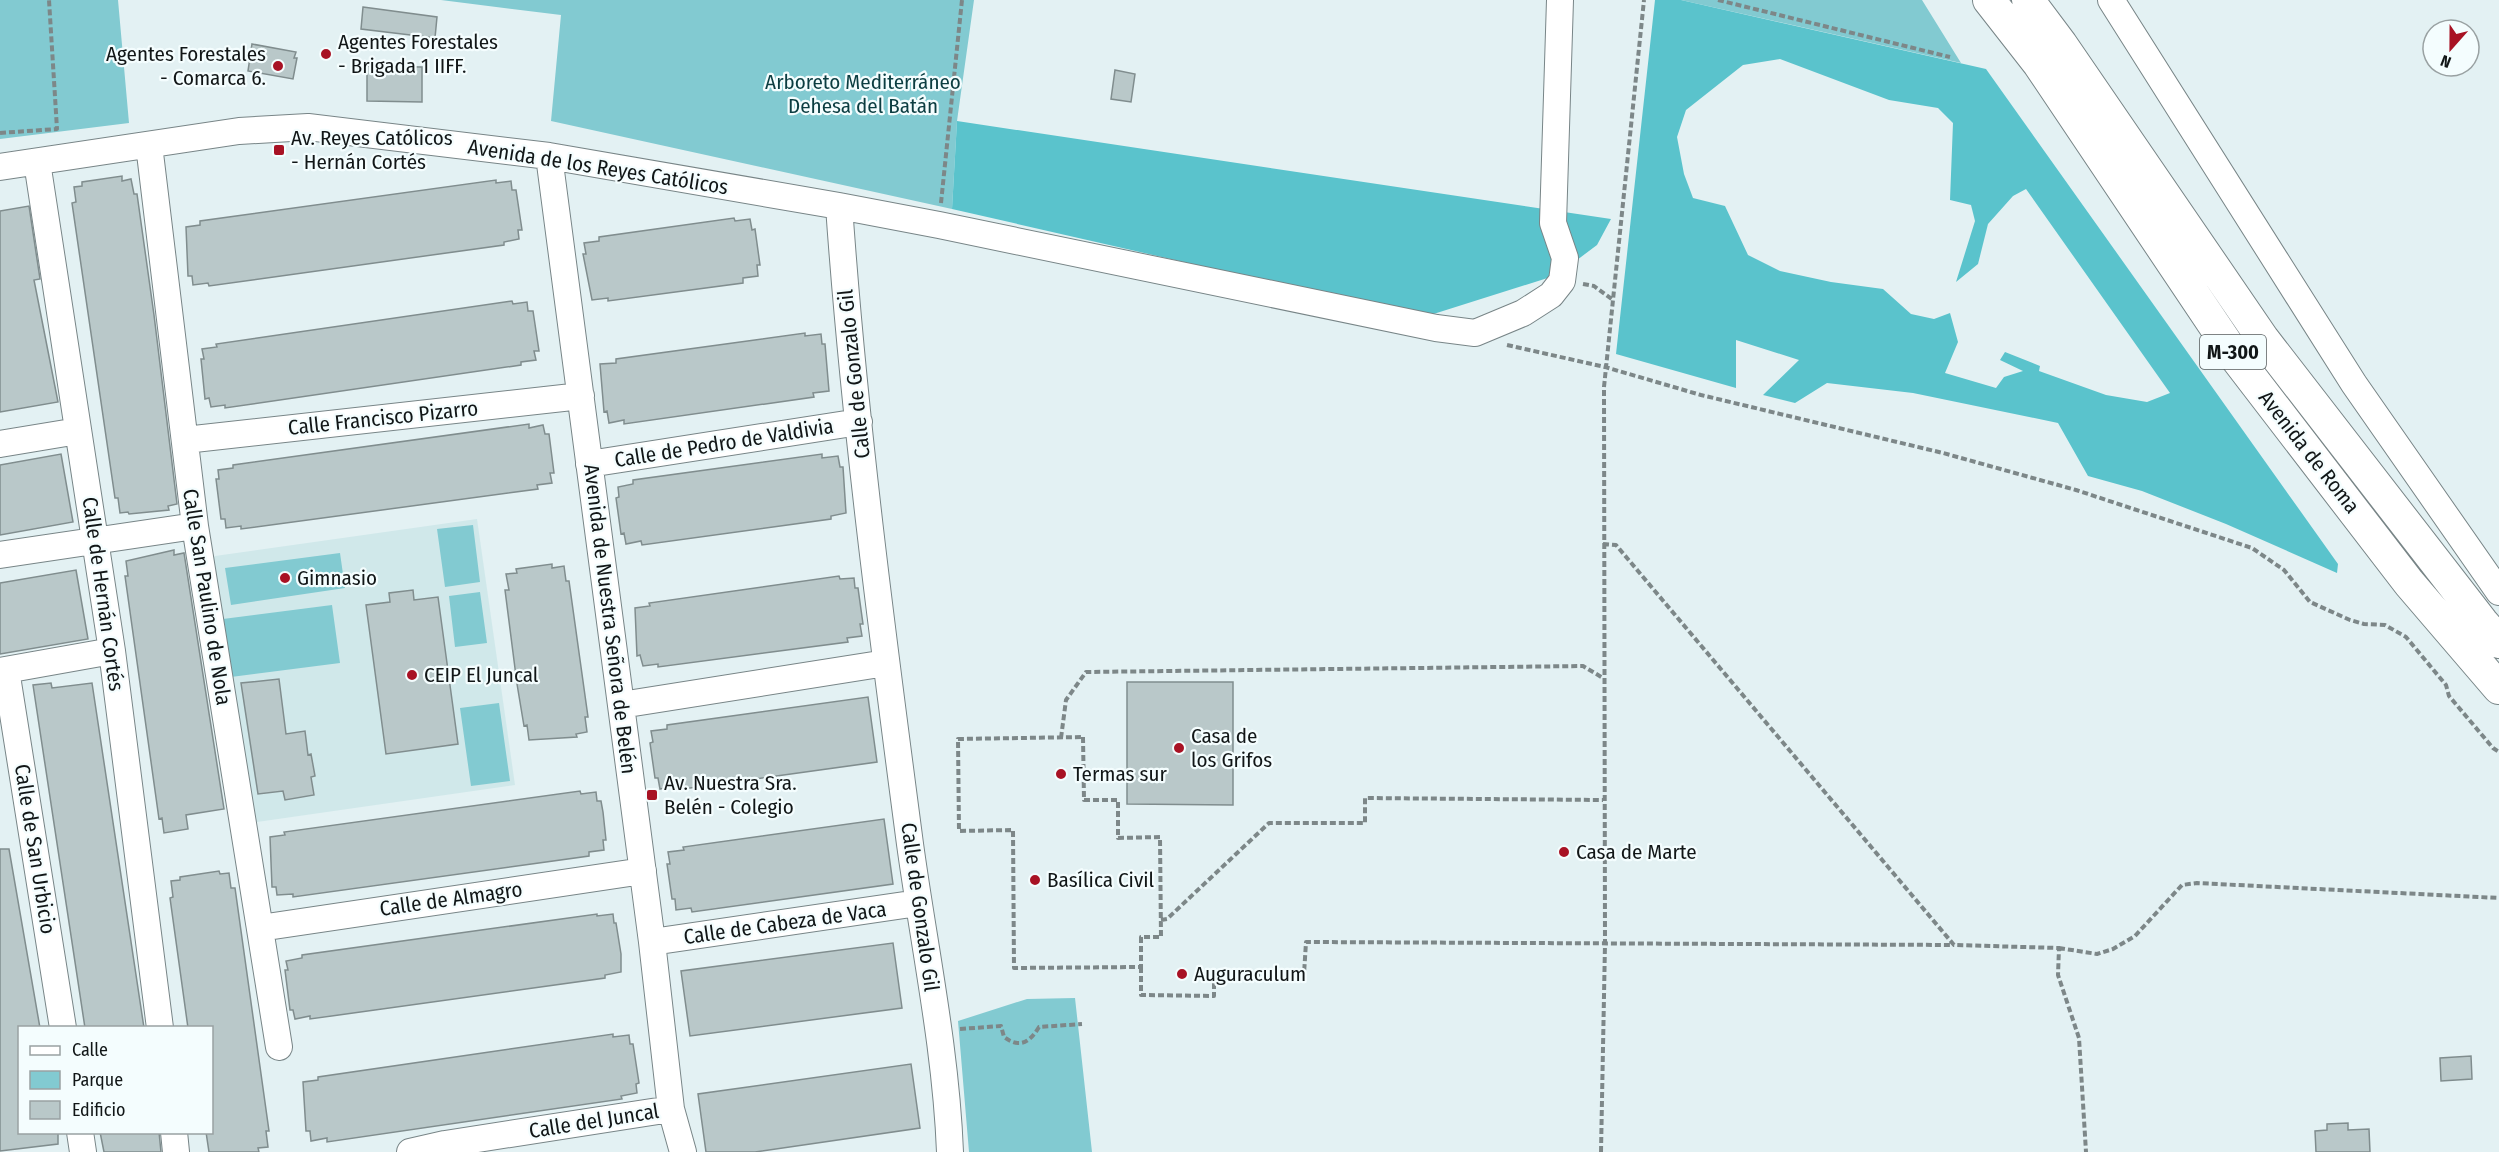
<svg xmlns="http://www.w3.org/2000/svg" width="2499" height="1152" font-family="'Fira Sans Condensed',sans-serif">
	<rect width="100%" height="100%" fill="#e3f1f3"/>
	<path fill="#d0e8ea" d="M 477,519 L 515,785 L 257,822 L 243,810 L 210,562 L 215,556 Z"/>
	<path fill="#82cad1" d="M 0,0 L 118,0 L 129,123 L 0,139 Z
		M 441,0 L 974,0 L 957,121 L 952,209 L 551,121 L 561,15 Z
		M 1681,0 L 1922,0 L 1961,63 Z
		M 473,525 L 480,582 L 445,587 L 437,529 Z
		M 340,553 L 345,588 L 231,605 L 225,568 Z
		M 480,592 L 487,643 L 455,647 L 449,596 Z
		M 332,605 L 340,663 L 231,677 L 223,619 Z
		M 499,703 L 510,781 L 471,786 L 460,708 Z
		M 1075,998 L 1092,1152 L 969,1152 L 958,1021 L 1027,999 Z"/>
	<path fill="#5ac3cc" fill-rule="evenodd" d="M 1655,0 L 1681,0 L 1986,69 L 2338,564 L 2337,573 L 2226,524 L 2142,491 L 2088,476 L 2058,423 L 1913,393 L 1827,383 L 1795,403 L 1763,395 L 1799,360 L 1736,340 L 1736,388 L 1616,354 ZM 1780,59 L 1889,100 L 1938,108 L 1953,123 L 1950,200 L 1971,205 L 1975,221 L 1956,282 L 1978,264 L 1988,224 L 2013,196 L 2026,189 L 2170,393 L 2147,402 L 2106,395 L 2039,371 L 2040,366 L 2005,352 L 2000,360 L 2023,371 L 2004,377 L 1996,388 L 1945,373 L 1958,342 L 1950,313 L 1934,319 L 1911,314 L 1883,289 L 1831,282 L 1780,271 L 1748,255 L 1725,206 L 1693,198 L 1684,174 L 1677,137 L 1686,110 L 1743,65 Z
		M 957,121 L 1611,219 L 1597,245 L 1557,275 L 1424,317 L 952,209 Z"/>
	<path fill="#b9c8c9" stroke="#808d8e" stroke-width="1.5" d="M 363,7 L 437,17 L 435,38 L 361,29 Z
		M 252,44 L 296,52 L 294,58 L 297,58 L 293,79 L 248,71 Z
		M 367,66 L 422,67 L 422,102 L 367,101 Z
		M 1115,70 L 1135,74 L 1131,102 L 1111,99 Z
		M 122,176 L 122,181 L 131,179 L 134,194 L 137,194 L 154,315 L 177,504 L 168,506 L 169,510 L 129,514 L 128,512 L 120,513 L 118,498 L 115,498 L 72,203 L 76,202 L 74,187 L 82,186 L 82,182 Z
		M 496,180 L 496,183 L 511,181 L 512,190 L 516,190 L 522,230 L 518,230 L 519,239 L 504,242 L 504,245 L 209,286 L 208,283 L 193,285 L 192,276 L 188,276 L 186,227 L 200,225 L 200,221 Z
		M 29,206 L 40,279 L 34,280 L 58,402 L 0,412 L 0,211 Z
		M 734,218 L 735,221 L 750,219 L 752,230 L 755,229 L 760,265 L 757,265 L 758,276 L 743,278 L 743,283 L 608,301 L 608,298 L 592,300 L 583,254 L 586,254 L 584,243 L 599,241 L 599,237 Z
		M 512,301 L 513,304 L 527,302 L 528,311 L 533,311 L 539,351 L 534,351 L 536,360 L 521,362 L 521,365 L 225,408 L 225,405 L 211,407 L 209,398 L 205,399 L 201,359 L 204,359 L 202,349 L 217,347 L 216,344 Z
		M 805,333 L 805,336 L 821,334 L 822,344 L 825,344 L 829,391 L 813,393 L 814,397 L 624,424 L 624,420 L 609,423 L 607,411 L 604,412 L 600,364 L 616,363 L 616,359 Z
		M 529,424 L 529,428 L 543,425 L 545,434 L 549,434 L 554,473 L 550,473 L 552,483 L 537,485 L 538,489 L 241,529 L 241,526 L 226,528 L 225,519 L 221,519 L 216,479 L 219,479 L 218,470 L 233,468 L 233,465 Z
		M 61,454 L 73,522 L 0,535 L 0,465 Z
		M 822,454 L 822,458 L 838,456 L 840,467 L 843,467 L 846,513 L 831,516 L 831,519 L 642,545 L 641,541 L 626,544 L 624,533 L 621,534 L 616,498 L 619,497 L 618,487 L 633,484 L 633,480 Z
		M 174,550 L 174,555 L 184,553 L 224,809 L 186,815 L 188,829 L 164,833 L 162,818 L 159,819 L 125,576 L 128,576 L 126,561 Z
		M 552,564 L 552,568 L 564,566 L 566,581 L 569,581 L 588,717 L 585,717 L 587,732 L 576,734 L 577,737 L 529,740 L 527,725 L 524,726 L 517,684 L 505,590 L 509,590 L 506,574 L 517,573 L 516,569 Z
		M 76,570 L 88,639 L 0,654 L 0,583 Z
		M 839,576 L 840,579 L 854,578 L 855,588 L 858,588 L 863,624 L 860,624 L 862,636 L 847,638 L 848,642 L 658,667 L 658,664 L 643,666 L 640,655 L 637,656 L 635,608 L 650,606 L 649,603 Z
		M 413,590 L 414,600 L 438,597 L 458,744 L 386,754 L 366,605 L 390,602 L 389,593 Z
		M 279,679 L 286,734 L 305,731 L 308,755 L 311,754 L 315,776 L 311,777 L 314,795 L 285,800 L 283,791 L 258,794 L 241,683 Z
		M 1127,682 L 1233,682 L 1233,805 L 1127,804 Z
		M 51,683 L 52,688 L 92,683 L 144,1028 L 85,1028 L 33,685 Z
		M 868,697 L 877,762 L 676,790 L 675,786 L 660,789 L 658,778 L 655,778 L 650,743 L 653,742 L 651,731 L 667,729 L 667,725 Z
		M 580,791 L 581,794 L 596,792 L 597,801 L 601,801 L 603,812 L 606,840 L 603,840 L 604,850 L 589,852 L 589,856 L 293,897 L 293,894 L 277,895 L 276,887 L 272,887 L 270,837 L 285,835 L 284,832 Z
		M 884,819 L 893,884 L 692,912 L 691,908 L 676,910 L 675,899 L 672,899 L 667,864 L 670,864 L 668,852 L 684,850 L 683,847 Z
		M 0,849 L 9,849 L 40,1028 L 20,1028 L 20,1132 L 58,1132 L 58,1144 L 0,1151 Z
		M 219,871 L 220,874 L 229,873 L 231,888 L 235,888 L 269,1131 L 266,1131 L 268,1147 L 258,1148 L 259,1152 L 209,1152 L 206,1132 L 212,1132 L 212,1028 L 188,1028 L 170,898 L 173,897 L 171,881 L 180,880 L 180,877 Z
		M 597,914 L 597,916 L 613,914 L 614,923 L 616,923 L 621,954 L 621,972 L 605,975 L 605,978 L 310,1019 L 310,1016 L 295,1019 L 293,1010 L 290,1010 L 285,970 L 288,970 L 286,961 L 302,958 L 302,955 Z
		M 893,943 L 902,1008 L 690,1036 L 681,971 Z
		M 613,1034 L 613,1037 L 629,1035 L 630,1044 L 633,1044 L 639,1083 L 636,1084 L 637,1093 L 621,1096 L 622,1099 L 327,1142 L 327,1138 L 311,1141 L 310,1131 L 306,1131 L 303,1082 L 318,1080 L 318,1077 Z
		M 2471,1056 L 2472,1079 L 2441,1081 L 2440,1058 Z
		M 911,1064 L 920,1128 L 755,1152 L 706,1152 L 698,1094 Z
		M 2348,1123 L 2348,1130 L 2369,1129 L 2370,1152 L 2316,1152 L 2315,1131 L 2327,1130 L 2327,1124 Z
		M 100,1132 L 159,1132 L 161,1152 L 104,1152 Z"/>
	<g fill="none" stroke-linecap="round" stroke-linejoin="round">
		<defs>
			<path id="minor" d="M 2111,0 L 2354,384 L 2499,592
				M 149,145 L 195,526 L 279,1047
				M 549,156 L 652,942 L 671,1109 L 683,1152
				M 37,162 L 112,651 L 160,1028
				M 0,167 L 239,131 L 308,127 L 549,156 L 839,206 L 939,225 L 1436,328 L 1475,333 L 1523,313 L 1551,295 L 1562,281 L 1565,258 L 1553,223 L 1560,0
				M 839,206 C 854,420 882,632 910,844 C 924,946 946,1049 950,1152
				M 185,440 L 581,396
				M 0,444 L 78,431
				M 589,464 L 859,422
				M 0,555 L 195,526
				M 6,670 L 63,1028
				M 0,671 L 112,651
				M 621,705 L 886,663
				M 260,928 L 643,871
				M 652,942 L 918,903
				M 80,1132 L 83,1152
				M 174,1132 L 176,1152
				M 410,1152 L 445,1144 L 671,1109"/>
			<path id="major" d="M 1989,0 L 2039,64 L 2237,359 L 2409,583 L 2499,688
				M 2028,0 L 2061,44 L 2263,339 L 2482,622 L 2499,642"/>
		</defs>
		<use href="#minor" stroke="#788587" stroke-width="28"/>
		<use href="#major" stroke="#788587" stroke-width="34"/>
		<path stroke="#7d8788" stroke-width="4" stroke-dasharray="6 3" stroke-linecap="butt" d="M 1718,0 L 1950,57
			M 0,133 L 57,129 L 49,0
			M 941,203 L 962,0
			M 1583,284 L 1594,286 L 1613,300
			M 1507,345 L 1605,367 L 1701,395 L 1943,453 L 2076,490 L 2252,548 L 2284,570 L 2310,602 L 2350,620 L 2364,624 L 2385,625 L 2406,637 L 2446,685 L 2449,696 L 2493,748 L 2499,752
			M 1603,544 L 1616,545 L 1954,945 L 2059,948 L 2058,975 L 2079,1038 L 2086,1152
			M 1083,737 L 1084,800 L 1118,800 L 1118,838 L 1160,837 L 1161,937 L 1141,937 L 1141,967 L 1014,968 L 1013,830 L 959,831 L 958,739 Z
			M 1061,738 L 1066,700 L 1086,672 L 1583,666 L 1603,678
			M 1161,920 L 1167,919 L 1269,823 L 1365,823 L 1365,798 L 1603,800
			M 2059,948 L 2097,954 L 2113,949 L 2135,936 L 2182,885 L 2197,883 L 2499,898
			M 1141,967 L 1141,995 L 1214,996 L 1214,975 L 1304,974 L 1306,942 L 1954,945
			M 960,1029 L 1001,1026 L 1004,1037 C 1020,1049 1030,1042 1039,1027 L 1082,1024
			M 1601,1152 L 1605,944 L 1604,387 L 1644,0"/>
		<use href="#minor" stroke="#fff" stroke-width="26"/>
		<use href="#major" stroke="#fff" stroke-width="32"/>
	</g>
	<g fill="#a81224" stroke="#f4fdfe" stroke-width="2">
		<circle cx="326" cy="54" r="6"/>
		<circle cx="278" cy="66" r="6"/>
		<rect x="273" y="144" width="12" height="12" rx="3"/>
		<circle cx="285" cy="578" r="6"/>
		<circle cx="412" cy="675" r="6"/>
		<circle cx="1179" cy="748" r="6"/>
		<circle cx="1061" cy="774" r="6"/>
		<rect x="646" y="789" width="12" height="12" rx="3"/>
		<circle cx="1564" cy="852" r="6"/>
		<circle cx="1035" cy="880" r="6"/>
		<circle cx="1182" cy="974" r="6"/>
	</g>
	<g text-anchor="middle" stroke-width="4.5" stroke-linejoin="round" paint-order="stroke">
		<rect fill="#f4fdfe" stroke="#555b5c" stroke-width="1.5" x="2200" y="335" width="66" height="34" rx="4.5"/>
		<g font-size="20" font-weight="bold" fill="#111617">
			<text x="2233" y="359">M-300</text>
		</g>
		<g font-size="21" fill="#111617" stroke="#f4fdfe" text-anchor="start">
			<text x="338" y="49">Agentes Forestales<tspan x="338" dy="24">- Brigada 1 IIFF.</tspan></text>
			<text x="266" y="61" text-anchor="end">Agentes Forestales<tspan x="266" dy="24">- Comarca 6.</tspan></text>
			<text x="291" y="145">Av. Reyes Católicos<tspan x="291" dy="24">- Hernán Cortés</tspan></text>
			<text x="297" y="585">Gimnasio</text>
			<text x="424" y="682">CEIP El Juncal</text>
			<text x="1191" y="743">Casa de<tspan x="1191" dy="24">los Grifos</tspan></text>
			<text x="1073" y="781">Termas sur</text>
			<text x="664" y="790">Av. Nuestra Sra.<tspan x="664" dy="24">Belén - Colegio</tspan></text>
			<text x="1576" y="859">Casa de Marte</text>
			<text x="1047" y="887">Basílica Civil</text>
			<text x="1194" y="981">Auguraculum</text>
		</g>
		<g font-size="21" fill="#0b3d41" stroke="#f4fdfe">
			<text x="863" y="89">Arboreto Mediterráneo<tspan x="863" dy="24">Dehesa del Batán</tspan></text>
		</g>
		<g font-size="21" fill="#111617" stroke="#f4fdfe">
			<text transform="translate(598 167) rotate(9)" y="7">Avenida de los Reyes Católicos</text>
			<text transform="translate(854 374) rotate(-96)" y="7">Calle de Gonzalo Gil</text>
			<text transform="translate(383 418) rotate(-6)" y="7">Calle Francisco Pizarro</text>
			<text transform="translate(724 443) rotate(-9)" y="7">Calle de Pedro de Valdivia</text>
			<text transform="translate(2309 452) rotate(52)" y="7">Avenida de Roma</text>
			<text transform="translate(103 594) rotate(82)" y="7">Calle de Hernán Cortés</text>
			<text transform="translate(207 597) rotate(81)" y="7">Calle San Paulino de Nola</text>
			<text transform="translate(610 619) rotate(83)" y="7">Avenida de Nuestra Señora de Belén</text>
			<text transform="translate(35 849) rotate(81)" y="7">Calle de San Urbicio</text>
			<text transform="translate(451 899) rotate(-8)" y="7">Calle de Almagro</text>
			<text transform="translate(920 907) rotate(82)" y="7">Calle de Gonzalo Gil</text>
			<text transform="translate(785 923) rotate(-8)" y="7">Calle de Cabeza de Vaca</text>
			<text transform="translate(594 1121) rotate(-9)" y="7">Calle del Juncal</text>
		</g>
	</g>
	<rect x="18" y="1026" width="195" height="108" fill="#f4fdfe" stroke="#99a1a2" stroke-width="1.5"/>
	<rect x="30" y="1046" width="30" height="9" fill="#ffffff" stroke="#99a1a2" stroke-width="1.5"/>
	<text x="72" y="1056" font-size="18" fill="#111617">Calle</text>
	<rect x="30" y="1071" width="30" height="18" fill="#82cad1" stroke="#99a1a2" stroke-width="1.5"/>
	<text x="72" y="1086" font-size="18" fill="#111617">Parque</text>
	<rect x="30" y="1101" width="30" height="18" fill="#b9c8c9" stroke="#99a1a2" stroke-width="1.5"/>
	<text x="72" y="1116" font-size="18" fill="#111617">Edificio</text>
	<g transform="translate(2451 48) rotate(201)"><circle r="28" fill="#f4fdfe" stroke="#99a1a2" stroke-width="1.5"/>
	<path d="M0-4.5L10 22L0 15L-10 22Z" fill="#a81224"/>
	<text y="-9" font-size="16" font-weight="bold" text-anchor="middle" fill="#111617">N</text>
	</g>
</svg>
